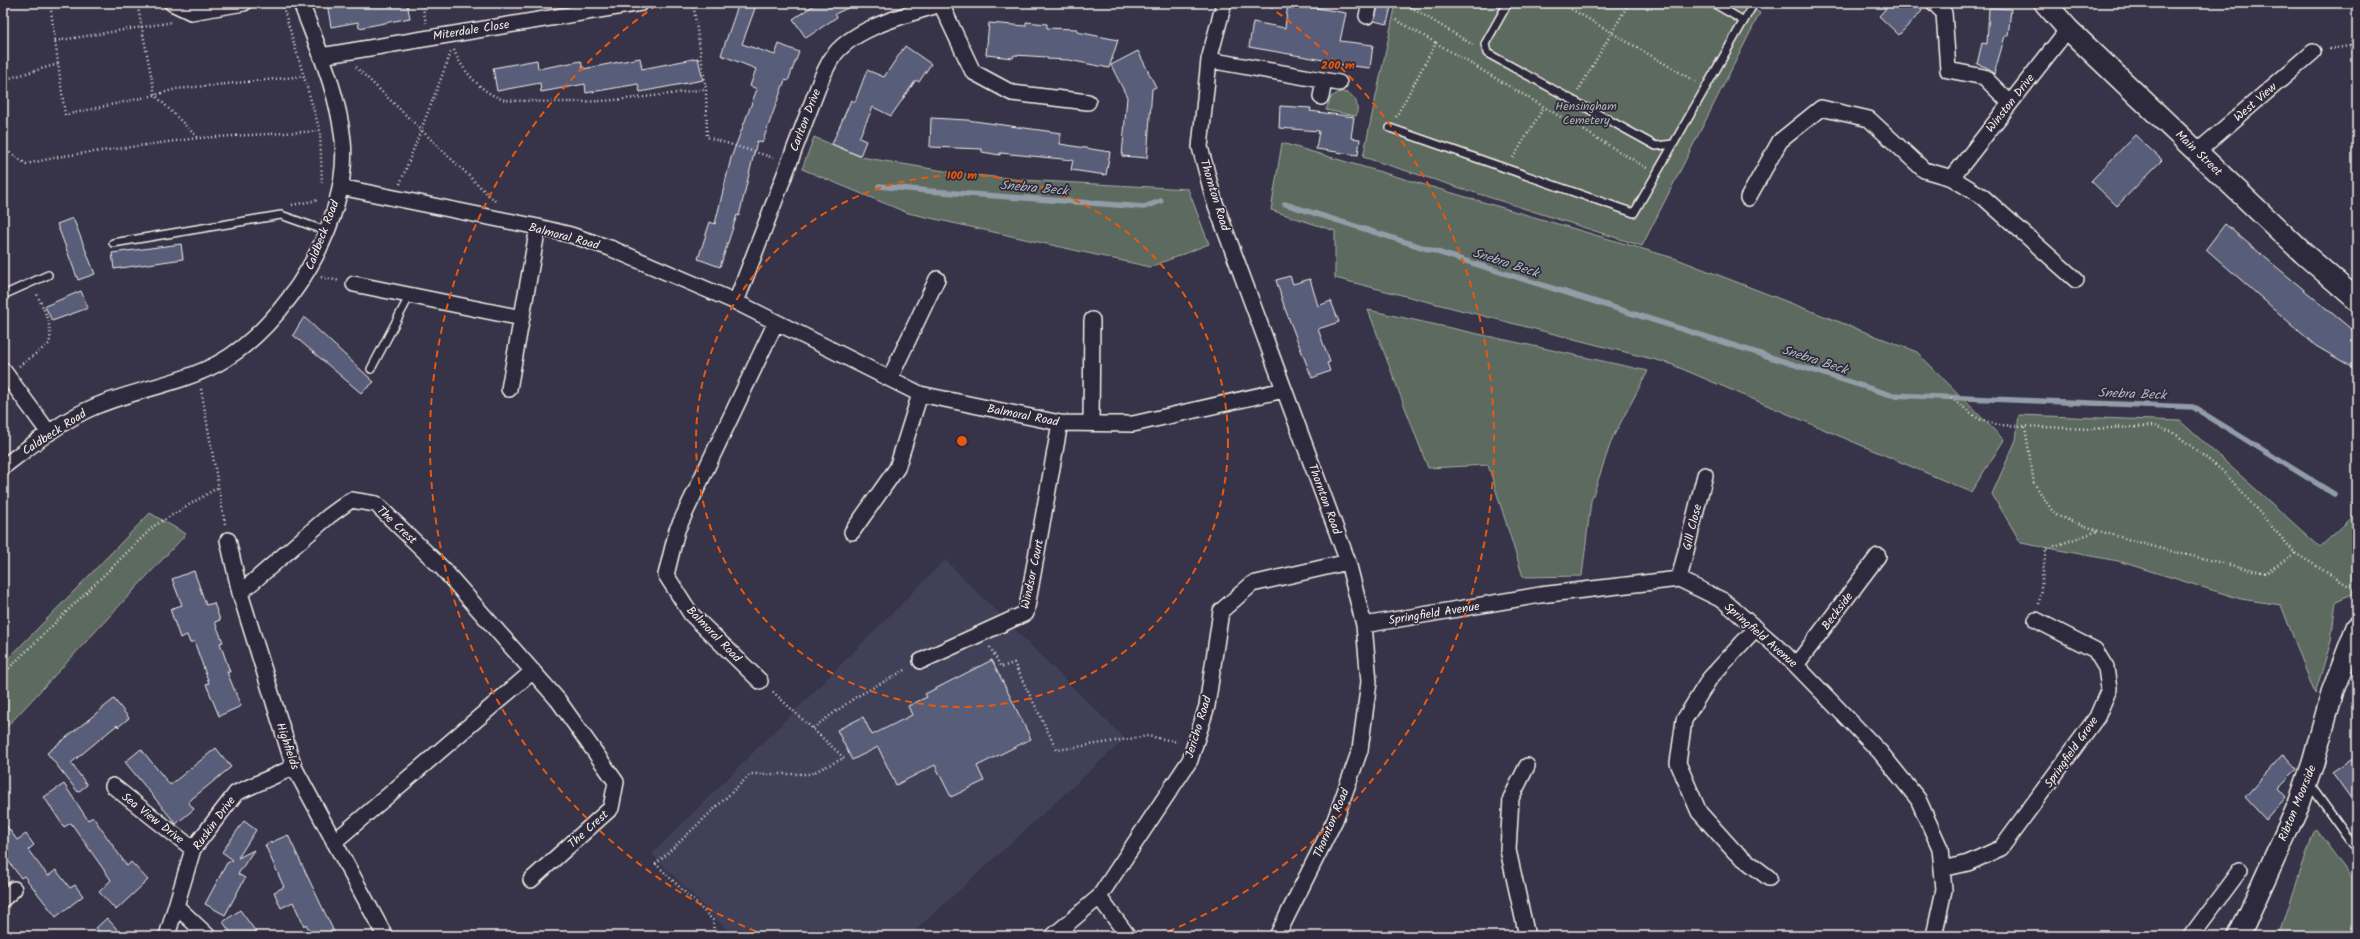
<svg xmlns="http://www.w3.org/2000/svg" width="2360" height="939" font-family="Kalam,sans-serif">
	<rect width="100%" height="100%" fill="#373449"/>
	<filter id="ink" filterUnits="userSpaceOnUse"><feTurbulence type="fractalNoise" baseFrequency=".025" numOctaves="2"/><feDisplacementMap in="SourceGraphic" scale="8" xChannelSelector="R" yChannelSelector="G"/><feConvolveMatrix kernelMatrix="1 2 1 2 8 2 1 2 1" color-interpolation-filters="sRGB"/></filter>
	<g filter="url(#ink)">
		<path fill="#414058" d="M 945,560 L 1125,739 L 909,936 L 733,936 L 652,854 Z"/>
		<path fill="#5d6a5f" stroke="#a8aea4" d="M 1396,3 L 1742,3 L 1760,13 L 1642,246 L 1363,157 Z
			M 1340,92 C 1354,92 1360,103 1356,116 L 1326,110 L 1331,97 Z
			M 814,137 L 861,157 L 956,173 L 1022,180 L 1188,189 L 1209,244 L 1150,267 L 908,213 L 802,169 Z
			M 1282,143 L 1677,259 L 1917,352 L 2004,440 L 1971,492 L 1668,363 L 1335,278 L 1335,231 L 1271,210 Z
			M 1368,310 L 1648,371 L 1612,439 L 1591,501 L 1582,576 L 1523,577 L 1488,465 L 1428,468 Z
			M 2019,415 L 2180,421 L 2320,547 L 2357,513 L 2357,592 L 2336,601 L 2331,641 L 2315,694 L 2281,605 L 2241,599 L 2118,561 L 2021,543 L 1992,494 L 2016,440 Z
			M 150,513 L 186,534 L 3,731 L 3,664 Z
			M 2315,828 L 2357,885 L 2357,936 L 2279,936 Z
			M 686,932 L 689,936 L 656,936 Z"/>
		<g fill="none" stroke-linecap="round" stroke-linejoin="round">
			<path stroke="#929da7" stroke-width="5.5" d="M 879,186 L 929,191 L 1144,207 L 1161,201
				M 1285,204 L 1891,395 L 2193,407 L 2334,494"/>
		</g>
		<path fill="#595d7a" stroke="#f4f1e8" d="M 327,3 L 407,3 L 410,18 L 359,28 L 358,22 L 331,27 Z
			M 739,3 L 757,3 L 742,44 L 775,55 L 779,44 L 799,52 L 788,81 L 785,80 L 762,143 L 757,141 L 739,216 L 737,215 L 720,267 L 698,259 L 710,222 L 715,224 L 731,158 L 757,89 L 750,86 L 756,69 L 721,55 Z
			M 817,3 L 858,3 L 835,14 L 837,17 L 806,38 L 793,19 Z
			M 1288,3 L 1346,13 L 1340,41 L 1373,45 L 1370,68 L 1335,64 L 1335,62 L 1249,47 L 1253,22 L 1285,28 Z
			M 1379,3 L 1392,3 L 1387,24 L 1374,21 Z
			M 1891,3 L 1914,3 L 1922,11 L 1899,35 L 1879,16 Z
			M 1989,8 L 2011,9 L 2008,36 L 2005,36 L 1994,74 L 1986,67 L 1977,64 L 1982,43 L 1987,44 Z
			M 1026,22 L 1047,24 L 1047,28 L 1077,29 L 1077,32 L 1118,40 L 1109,68 L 1069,60 L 1047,59 L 1047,57 L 1014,55 L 1013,58 L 986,55 L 989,23 L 1026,26 Z
			M 905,46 L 931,64 L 919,82 L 916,80 L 891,116 L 873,107 L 859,138 L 866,141 L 860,156 L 832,144 L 851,100 L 855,102 L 867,70 L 884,77 Z
			M 1138,51 L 1156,87 L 1152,89 L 1147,158 L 1122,156 L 1127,97 L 1111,65 Z
			M 640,58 L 642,69 L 698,58 L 703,80 L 640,92 L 638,84 L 586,93 L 585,84 L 541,92 L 540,83 L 497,91 L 493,68 L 537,60 L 538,69 L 581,61 L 583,69 Z
			M 1280,106 L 1311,108 L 1310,111 L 1354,117 L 1351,138 L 1360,139 L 1358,155 L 1316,149 L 1319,131 L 1279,128 Z
			M 931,118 L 967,120 L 1061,133 L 1060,144 L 1110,152 L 1106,175 L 1071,170 L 1073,160 L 1000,153 L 1000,155 L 982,152 L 982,149 L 930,147 Z
			M 2135,135 L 2162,160 L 2117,206 L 2091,181 Z
			M 73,218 L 95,274 L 78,280 L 57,224 Z
			M 2225,224 L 2357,334 L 2357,370 L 2316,346 L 2206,249 Z
			M 181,244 L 183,259 L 114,269 L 112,253 Z
			M 1290,276 L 1293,284 L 1310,279 L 1318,306 L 1331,301 L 1339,322 L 1318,329 L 1330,362 L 1327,363 L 1330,371 L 1312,378 L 1285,309 L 1276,280 Z
			M 81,291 L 88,308 L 52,321 L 45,306 Z
			M 304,317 L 374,382 L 361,393 L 293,335 Z
			M 194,571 L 206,605 L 214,603 L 220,620 L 215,622 L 223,642 L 220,643 L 230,672 L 227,672 L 241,706 L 219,716 L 206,684 L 209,683 L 194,641 L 190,643 L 187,635 L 180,638 L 170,609 L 182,605 L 172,579 Z
			M 992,660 L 1031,739 L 977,766 L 984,781 L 951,797 L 935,765 L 896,785 L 878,747 L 852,760 L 837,730 L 863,717 L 872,735 L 912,715 L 908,706 L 927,697 L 925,694 Z
			M 114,699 L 129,718 L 118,727 L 117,725 L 71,763 L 87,785 L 78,792 L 47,753 Z
			M 216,748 L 231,767 L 188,802 L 194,809 L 176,824 L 125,762 L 141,749 L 170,785 Z
			M 2283,754 L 2297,769 L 2278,788 L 2286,797 L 2266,820 L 2245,797 Z
			M 2357,755 L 2357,807 L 2332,772 Z
			M 64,784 L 88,820 L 93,817 L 127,866 L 131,862 L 148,880 L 116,910 L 99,892 L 111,880 L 71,823 L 64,827 L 44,797 Z
			M 3,821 L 17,840 L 26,834 L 34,845 L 28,850 L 48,876 L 56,870 L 70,888 L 75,885 L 83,896 L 56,917 L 24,876 L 21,878 L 3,854 Z
			M 244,821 L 256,830 L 238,858 L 254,850 L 238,874 L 245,878 L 225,915 L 205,904 L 227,863 L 233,860 L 222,852 Z
			M 288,835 L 303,867 L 336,936 L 312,936 L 306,924 L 304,926 L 293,902 L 281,908 L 274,892 L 284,887 L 265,845 Z
			M 240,910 L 259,936 L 233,936 L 223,922 Z
			M 107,918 L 123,936 L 103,936 L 96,928 Z"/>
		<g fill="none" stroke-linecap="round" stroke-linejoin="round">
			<defs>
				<path id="lane" d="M 1508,3 L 1485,44 L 1487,53 L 1656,146 L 1673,144
					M 1713,3 L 1744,21
					M 1390,128 L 1634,213 L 1754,3
					M 113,243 L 281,215 L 326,231
					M 3,295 L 48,275
					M 371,369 L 410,295
					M 2310,785 L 2357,850"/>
				<path id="street" d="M 172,3 L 191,12 L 244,3
					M 1224,3 L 1209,60 L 1200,147 L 1214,200 L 1348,562 L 1364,625 L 1369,682 L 1360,750 L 1335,820 L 1277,936
					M 1934,3 L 1944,13 L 1948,70 L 1984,77 L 2010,103
					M 941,4 L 973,72 L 1012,93 L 1088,102
					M 1367,16 L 1370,3
					M 321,56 L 641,3
					M 1209,60 L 1339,83
					M 1321,97 L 1324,81
					M 2198,151 L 2313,52
					M 1952,178 L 2068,29
					M 340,187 L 538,227 L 571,235 L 610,248 L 736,302 L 920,394 L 1060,423 L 1133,424 L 1284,390
					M 1748,198 L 1780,141 L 1821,108 L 1869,119 L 1924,170 L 1952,178 L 1983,197 L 2076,280
					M 354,284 L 522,318
					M 736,302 L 822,77 C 825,71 828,64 832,58 C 852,27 911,14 944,3
					M 3,370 L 49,433
					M 890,378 L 937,279
					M 509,389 L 538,227
					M 1091,423 L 1092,320
					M 3,467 C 32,445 62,420 96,406 C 135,390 179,384 217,364 C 286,327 351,220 343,140 C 338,92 318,48 301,3
					M 852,532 L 897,468 L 920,394
					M 228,540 L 240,593 L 294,767 L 385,936
					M 1679,579 L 1705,475
					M 240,593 L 329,516 L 351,500 L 376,504 L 443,569 L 558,700 L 616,782 L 611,808 L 531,880
					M 1364,625 L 1540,595 L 1679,579 L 1724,601 L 1785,654 L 1880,752 L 1918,799 L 1940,848 L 1944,890 L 1934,936
					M 1756,628 L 1710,678 L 1684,720 L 1678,763 L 1699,812 L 1735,852 L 1769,878
					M 921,661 L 1026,613 L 1060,423
					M 1796,665 L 1878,556
					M 760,681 L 691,614 L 666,575 L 677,530 L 776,322
					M 113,786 L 193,849
					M 334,842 L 533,671
					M 1942,869 L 1968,863 L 2001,848 L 2097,717 L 2109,689 L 2106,668 L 2095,650 L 2036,620
					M 1099,897 L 1128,936
					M 3,899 L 14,889
					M 177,907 L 208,936
					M 167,936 L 193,849 L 236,793 L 294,767
					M 1053,936 L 1099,897 L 1190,760 L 1207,706 L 1221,611 L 1252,584 L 1348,562
					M 1527,936 L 1508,850 L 1511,798 L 1527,766
					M 2191,936 L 2240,870"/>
				<path id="secondary" d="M 2045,3 L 2068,29 L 2303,253 L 2357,300
					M 2239,936 L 2299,804 L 2313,763 L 2333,690 L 2357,627"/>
			</defs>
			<use href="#lane" stroke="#f4f1e8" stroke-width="10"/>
			<use href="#street" stroke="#f4f1e8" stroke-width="18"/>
			<use href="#secondary" stroke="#f4f1e8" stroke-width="24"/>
			<path stroke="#f4f1e8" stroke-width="2.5" stroke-dasharray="1 3" stroke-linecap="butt" d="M 50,3 L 65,115 L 155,95 L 198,138 L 320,131
				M 137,3 L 155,95 L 176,89 L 305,76
				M 282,3 L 320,131 L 322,183
				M 422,3 L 426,23
				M 693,3 L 706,89 L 707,137 L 774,158
				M 1404,3 L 1473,45
				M 1561,3 L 1696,82
				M 1396,20 L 1436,43
				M 55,41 L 173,22
				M 2350,46 L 2357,27
				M 2329,49 L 2350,46 L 2357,65
				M 454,50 C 460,68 483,94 502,99 C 511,102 523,100 532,101 C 591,105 648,97 706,89
				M 356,67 L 495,201
				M 3,80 L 58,64
				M 1578,91 L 1629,3
				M 1396,117 L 1436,43 L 1647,168
				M 3,148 L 26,164 L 63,156 L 198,138
				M 1513,158 L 1544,107
				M 400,184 L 452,50
				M 292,205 L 318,200
				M 321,277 L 340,281
				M 19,366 L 49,344 C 54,327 43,308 36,292
				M 201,389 L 225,524
				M 1951,398 L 1979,419 L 1999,425 L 2089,429 L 2154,426 L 2173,432 L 2224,472 L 2295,553 L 2357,591
				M 2025,427 L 2034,483 L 2055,515 L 2099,531 L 2166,550 L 2266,573 L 2295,553
				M 2039,604 L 2046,549 L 2098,531
				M 990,647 L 1001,667 L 1014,663 L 1057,750 L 1148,736 L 1178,742
				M 3,674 L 154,526 L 217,488
				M 813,728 L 856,697 L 907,669
				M 713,936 L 714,921 L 656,864 L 751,774 L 810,774 L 844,758 L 772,691"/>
			<use href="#lane" stroke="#2f2a3d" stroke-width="7"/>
			<use href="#street" stroke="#2f2a3d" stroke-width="15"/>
			<use href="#secondary" stroke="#2f2a3d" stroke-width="21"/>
		</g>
	</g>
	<g fill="none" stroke="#e8590c" stroke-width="2" stroke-dasharray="7 5">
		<circle cx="962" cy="441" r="266"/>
		<path d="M767 936A532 532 0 0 1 657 5M1267 5A532 532 0 0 1 1157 936"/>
	</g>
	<g text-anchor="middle" stroke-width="3.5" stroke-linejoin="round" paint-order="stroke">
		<g font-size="12" fill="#f4f1e8" stroke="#2f2a3d">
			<text transform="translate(471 30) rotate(-9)" y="4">Miterdale Close</text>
			<text transform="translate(2255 102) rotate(-41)" y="4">West View</text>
			<text transform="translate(2010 103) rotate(-52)" y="4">Winston Drive</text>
			<text transform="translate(805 120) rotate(-69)" y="4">Carlton Drive</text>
			<text transform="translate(2199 153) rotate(44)" y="4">Main Street</text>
			<text transform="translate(1215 195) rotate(73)" y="4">Thornton Road</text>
			<text transform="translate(322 235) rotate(-69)" y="4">Caldbeck Road</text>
			<text transform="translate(564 236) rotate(15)" y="4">Balmoral Road</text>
			<text transform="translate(1023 415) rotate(11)" y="4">Balmoral Road</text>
			<text transform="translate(54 432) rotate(-33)" y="4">Caldbeck Road</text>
			<text transform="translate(1325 499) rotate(70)" y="4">Thornton Road</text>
			<text transform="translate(397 525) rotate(43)" y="4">The Crest</text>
			<text transform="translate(1692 527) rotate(-76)" y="4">Gill Close</text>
			<text transform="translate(1032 574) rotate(-78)" y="4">Windsor Court</text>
			<text transform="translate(1837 611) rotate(-53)" y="4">Beckside</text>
			<text transform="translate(1434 613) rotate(-9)" y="4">Springfield Avenue</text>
			<text transform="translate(714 634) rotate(46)" y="4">Balmoral Road</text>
			<text transform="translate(1761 635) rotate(41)" y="4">Springfield Avenue</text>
			<text transform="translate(1198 727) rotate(-73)" y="4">Jericho Road</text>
			<text transform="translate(288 746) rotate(71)" y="4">Highfields</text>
			<text transform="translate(2071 752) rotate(-55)" y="4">Springfield Grove</text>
			<text transform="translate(2297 803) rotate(-68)" y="4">Ribton Moorside</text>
			<text transform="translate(153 818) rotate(38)" y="4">Sea View Drive</text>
			<text transform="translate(214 823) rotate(-54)" y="4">Ruskin Drive</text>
			<text transform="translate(1331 823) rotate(-67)" y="4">Thornton Road</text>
			<text transform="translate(588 829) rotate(-42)" y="4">The Crest</text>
		</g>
		<g font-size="12" fill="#b0b4aa" stroke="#2f2a3d">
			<text x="1586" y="110">Hensingham<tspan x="1586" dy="14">Cemetery</tspan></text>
		</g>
		<g font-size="13" font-style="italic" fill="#b3b9bd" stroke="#2f2a3d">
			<text transform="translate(1034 187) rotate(5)" y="5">Snebra Beck</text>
			<text transform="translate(1506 262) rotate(18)" y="5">Snebra Beck</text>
			<text transform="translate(1815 359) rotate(18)" y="5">Snebra Beck</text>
			<text transform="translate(2132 393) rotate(2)" y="5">Snebra Beck</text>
		</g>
	</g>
	<circle cx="962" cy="441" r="6" fill="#e8590c" stroke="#2f2a3d" stroke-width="2"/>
	<g font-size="12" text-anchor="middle" font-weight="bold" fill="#e8590c" stroke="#2f2a3d" stroke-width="3.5" stroke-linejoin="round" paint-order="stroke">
		<text x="1338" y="69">200 m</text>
		<text x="962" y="179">100 m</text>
	</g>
	<rect width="2360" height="939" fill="none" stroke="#2f2a3d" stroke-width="16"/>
	<rect x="8" y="8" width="2344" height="923" fill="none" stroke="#f4f1e8" stroke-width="1.5" filter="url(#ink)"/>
</svg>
